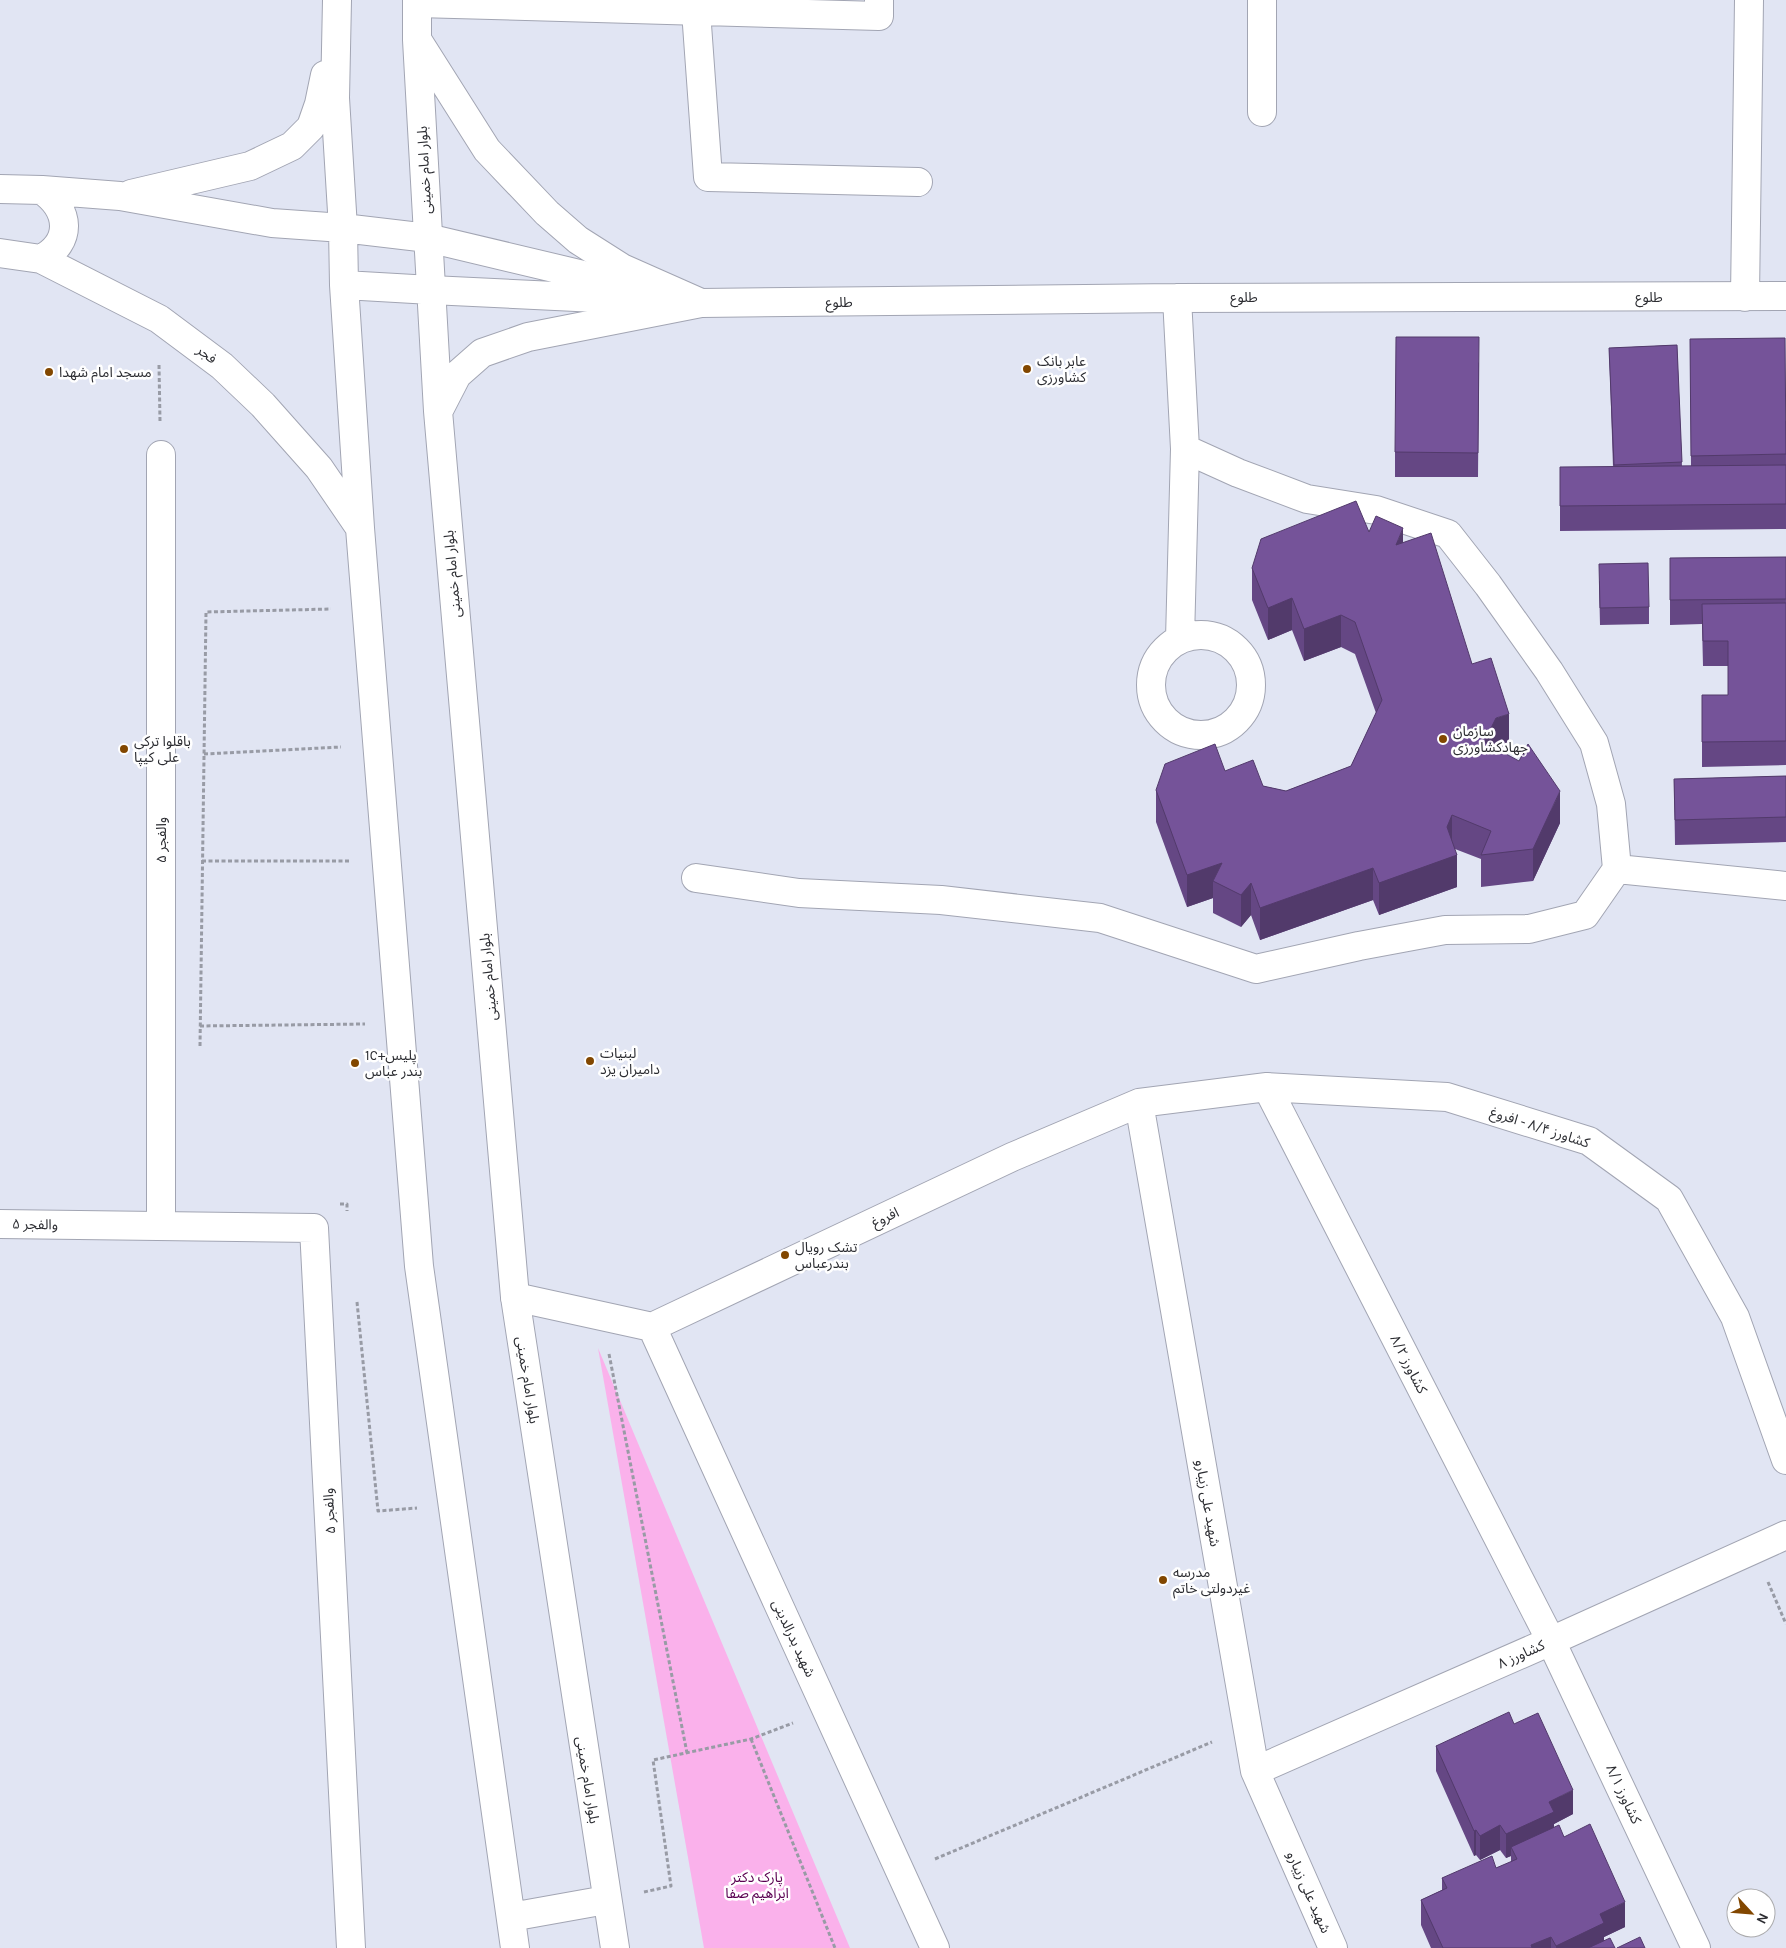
<svg xmlns="http://www.w3.org/2000/svg" width="1786" height="1948" font-family="Karla,'Noto Sans Arabic',sans-serif">
	<rect width="100%" height="100%" fill="#e1e5f3"/>
	<path fill="#fab1eb" d="M 598,1348 L 850,1948 L 704,1948 Z"/>
	<g fill="none" stroke-linecap="round" stroke-linejoin="round">
		<defs>
			<path id="minor" d="M 697,0 L 696,11 L 708,177 L 918,182
				M 417,3 L 879,16 L 879,0
				M 1262,112 L 1262,0
				M 428,238 L 642,289
				M 431,290 L 701,303 L 1177,298 L 1786,296
				M 1745,297 L 1749,0
				M 1177,298 L 1185,449 L 1180,639
				M 161,455 L 161,1226
				M1151 685a50 50 0 1 1 100 0a50 50 0 1 1-100 0Z
				M 1617,869 L 1786,886
				M 696,878 L 799,893 L 941,900 L 1100,918 L 1256,969 L 1359,946 L 1445,930 L 1529,929 L 1585,915 L 1617,869 L 1611,804 L 1594,743 L 1549,671 L 1488,585 L 1448,534 L 1376,510 L 1307,499 L 1238,473 L 1185,449
				M 1267,1087 L 1551,1641 L 1696,1948
				M 1139,1103 L 1255,1771 L 1333,1948
				M 0,1224 L 314,1228 L 351,1948
				M 515,1297 L 652,1327 L 1012,1157 L 1139,1103 L 1267,1087 L 1447,1097 L 1589,1141 L 1669,1199 L 1735,1317 L 1786,1460
				M 652,1327 L 935,1948
				M 1255,1771 L 1551,1641 L 1786,1535"/>
			<path id="major" d="M 337,0 L 335,98 L 343,228 L 344,285 L 360,528 L 419,1266 L 515,1948
				M 417,0 L 417,40 L 438,411 L 515,1297 L 615,1948
				M 418,41 L 487,150 L 547,213 L 578,240 L 622,268 L 701,303
				M 0,189 L 42,190 L 120,196 L 272,223 L 343,228 L 428,238
				M 131,194 L 250,166 L 292,146 L 311,127 L 319,104 L 325,75
				M 0,253 L 41,259 L 159,319 L 222,366 L 263,405 L 319,468 L 360,528
				M 41,259 C 73,242 70,210 42,190
				M 344,285 L 431,290
				M 439,410 L 457,375 L 482,353 L 528,337 L 701,303
				M 511,1917 L 606,1900"/>
		</defs>
		<use href="#minor" stroke="#a2a5b3" stroke-width="30"/>
		<use href="#major" stroke="#a2a5b3" stroke-width="30"/>
		<path stroke="#989ba5" stroke-width="3" stroke-dasharray="4 2.5" stroke-linecap="butt" d="M 159,365 L 160,421
			M 204,754 L 341,747
			M 202,861 L 349,861
			M 200,1026 L 365,1024
			M 200,1046 L 206,612 L 331,609
			M 340,1204 L 347,1204 L 347,1211
			M 357,1302 L 378,1511 L 417,1508
			M 609,1354 L 687,1753
			M 1768,1582 L 1786,1624
			M 751,1739 L 835,1948
			M 935,1859 L 1212,1742
			M 644,1892 L 671,1886 L 653,1760 L 751,1739 L 793,1723"/>
		<use href="#minor" stroke="#fff" stroke-width="28"/>
		<use href="#major" stroke="#fff" stroke-width="28"/>
	</g>
	<path fill="#654784" d="M 1690,339 L 1786,421 L 1786,529 L 1560,531 L 1560,467 L 1613,467 L 1609,348 L 1677,345 L 1682,466 L 1691,466 Z
		M 1479,362 L 1478,477 L 1395,477 L 1395,452 Z
		M 1369,532 L 1403,542 L 1472,664 L 1509,746 L 1498,750 L 1560,823 L 1533,881 L 1481,887 L 1481,859 L 1455,849 L 1457,887 L 1379,915 L 1373,900 L 1260,940 L 1251,915 L 1241,927 L 1213,913 L 1213,898 L 1187,907 L 1156,822 L 1156,790 L 1225,771 L 1263,786 L 1286,791 L 1351,766 L 1376,713 L 1355,654 L 1341,647 L 1304,661 L 1292,630 L 1268,640 L 1252,600 L 1252,568 Z
		M 1786,557 L 1786,765 L 1702,767 L 1702,695 L 1728,695 L 1728,666 L 1703,666 L 1702,624 L 1670,625 L 1670,558 Z
		M 1599,581 L 1649,607 L 1649,624 L 1600,625 Z
		M 1786,776 L 1786,842 L 1675,845 L 1674,779 Z
		M 1514,1724 L 1573,1814 L 1554,1824 L 1554,1828 L 1564,1837 L 1625,1927 L 1604,1937 L 1604,1941 L 1615,1948 L 1431,1948 L 1421,1925 L 1421,1900 L 1442,1890 L 1442,1878 L 1496,1868 L 1511,1862 L 1511,1856 L 1506,1858 L 1500,1850 L 1480,1860 L 1476,1855 L 1474,1856 L 1436,1771 L 1436,1746 Z"/>
	<path fill="#523a6b" d="M 1403,528 L 1403,560 L 1396,545 Z
		M 1292,598 L 1292,630 L 1268,640 L 1268,608 Z
		M 1341,615 L 1341,647 L 1304,661 L 1304,629 Z
		M 1509,714 L 1509,746 L 1496,750 L 1484,742 L 1496,718 Z
		M 1560,791 L 1560,823 L 1533,881 L 1533,849 Z
		M 1452,815 L 1452,848 L 1457,855 L 1457,887 L 1379,915 L 1379,883 Z
		M 1222,863 L 1213,881 L 1213,898 L 1187,907 L 1187,875 Z
		M 1373,868 L 1373,900 L 1260,940 L 1260,908 Z
		M 1251,883 L 1251,915 L 1241,927 L 1241,895 Z
		M 1573,1790 L 1573,1814 L 1554,1824 L 1554,1837 L 1511,1847 L 1511,1856 L 1506,1858 L 1506,1834 L 1549,1802 Z
		M 1500,1825 L 1500,1850 L 1480,1860 L 1480,1836 Z
		M 1476,1830 L 1476,1855 L 1474,1856 L 1474,1831 Z
		M 1625,1902 L 1625,1927 L 1604,1937 L 1604,1948 L 1556,1948 L 1556,1946 L 1600,1914 Z
		M 1551,1937 L 1551,1948 L 1531,1948 L 1531,1945 Z"/>
	<path fill="#755399" stroke="#523a6b" d="M 1396,337 L 1479,337 L 1478,453 L 1395,452 Z
		M 1785,338 L 1786,454 L 1691,456 L 1690,339 Z
		M 1677,345 L 1682,462 L 1614,465 L 1609,348 Z
		M 1786,465 L 1786,504 L 1560,506 L 1560,467 Z
		M 1356,501 L 1369,532 L 1376,516 L 1403,528 L 1396,545 L 1431,533 L 1472,664 L 1491,658 L 1509,714 L 1496,718 L 1484,742 L 1519,761 L 1528,744 L 1560,791 L 1533,849 L 1481,855 L 1491,831 L 1452,815 L 1447,827 L 1457,855 L 1379,883 L 1373,868 L 1260,908 L 1251,883 L 1241,895 L 1213,881 L 1222,863 L 1187,875 L 1156,790 L 1165,764 L 1215,744 L 1225,771 L 1253,760 L 1263,786 L 1286,791 L 1351,766 L 1382,700 L 1355,622 L 1341,615 L 1304,629 L 1292,598 L 1268,608 L 1252,568 L 1261,539 Z
		M 1786,557 L 1786,599 L 1670,600 L 1670,558 Z
		M 1648,563 L 1649,607 L 1600,608 L 1599,564 Z
		M 1786,603 L 1786,741 L 1702,742 L 1702,695 L 1728,695 L 1728,641 L 1703,641 L 1702,604 Z
		M 1786,776 L 1786,817 L 1675,820 L 1674,779 Z
		M 1509,1712 L 1514,1724 L 1538,1713 L 1573,1790 L 1549,1802 L 1554,1812 L 1506,1834 L 1500,1825 L 1480,1836 L 1476,1830 L 1474,1831 L 1436,1746 Z
		M 1590,1824 L 1625,1902 L 1600,1914 L 1604,1923 L 1556,1946 L 1551,1937 L 1531,1945 L 1532,1948 L 1443,1948 L 1421,1900 L 1447,1888 L 1442,1878 L 1492,1856 L 1496,1868 L 1517,1859 L 1511,1847 L 1559,1825 L 1564,1837 Z
		M 1640,1937 L 1645,1948 L 1617,1948 Z
		M 1610,1938 L 1615,1948 L 1588,1948 Z"/>
	<g fill="#824700" stroke="#fff" stroke-width="2">
		<circle cx="1027" cy="369" r="5"/>
		<circle cx="49" cy="372" r="5"/>
		<circle cx="1443" cy="739" r="5"/>
		<circle cx="124" cy="749" r="5"/>
		<circle cx="590" cy="1061" r="5"/>
		<circle cx="355" cy="1063" r="5"/>
		<circle cx="785" cy="1255" r="5"/>
		<circle cx="1163" cy="1580" r="5"/>
	</g>
	<g text-anchor="middle" stroke-width="5" stroke-linejoin="round" paint-order="stroke">
		<g font-size="14" fill="#2c2d32" stroke="#fff">
			<text transform="translate(424 170) rotate(-93)" y="5">بلوار امام خمینی</text>
			<text x="1244" y="302">طلوع</text>
			<text x="1649" y="302">طلوع</text>
			<text transform="translate(839 302) rotate(-1)" y="5">طلوع</text>
			<text transform="translate(207 354) rotate(37)" y="5">فجر</text>
			<text transform="translate(452 574) rotate(-95)" y="5">بلوار امام خمینی</text>
			<text transform="translate(161 840) rotate(-90)" y="5">والفجر ۵</text>
			<text transform="translate(488 977) rotate(-95)" y="5">بلوار امام خمینی</text>
			<text transform="translate(1540 1127) rotate(18)" y="5">کشاورز ۸/۴ - افروغ</text>
			<text transform="translate(885 1217) rotate(-25)" y="5">افروغ</text>
			<text transform="translate(35 1224) rotate(1)" y="5">والفجر ۵</text>
			<text transform="translate(1409 1364) rotate(63)" y="5">کشاورز ۸/۲</text>
			<text transform="translate(528 1380) rotate(81)" y="5">بلوار امام خمینی</text>
			<text transform="translate(1208 1503) rotate(80)" y="5">شهید علی زیبارو</text>
			<text transform="translate(329 1511) rotate(-93)" y="5">والفجر ۵</text>
			<text transform="translate(794 1638) rotate(65)" y="5">شهید بدرالدینی</text>
			<text transform="translate(1521 1654) rotate(-24)" y="5">کشاورز ۸</text>
			<text transform="translate(588 1780) rotate(81)" y="5">بلوار امام خمینی</text>
			<text transform="translate(1624 1794) rotate(65)" y="5">کشاورز ۸/۱</text>
			<text transform="translate(1309 1892) rotate(66)" y="5">شهید علی زیبارو</text>
		</g>
		<g font-size="14" fill="#2c2d32" stroke="#fff" text-anchor="start">
			<text x="1037" y="366">عابر بانک<tspan x="1037" dy="16">کشاورزی</tspan></text>
			<text x="59" y="377">مسجد امام شهدا</text>
			<text x="1453" y="736">سازمان<tspan x="1453" dy="16">جهادکشاورزی</tspan></text>
			<text x="134" y="746">باقلوا ترکی<tspan x="134" dy="16">علی کیپا</tspan></text>
			<text x="600" y="1058">لبنیات<tspan x="600" dy="16">دامیران یزد</tspan></text>
			<text x="365" y="1060">پليس+10<tspan x="365" dy="16">بندر عباس</tspan></text>
			<text x="795" y="1252">تشک رویال<tspan x="795" dy="16">بندرعباس</tspan></text>
			<text x="1173" y="1577">مدرسه<tspan x="1173" dy="16">غیردولتی خاتم</tspan></text>
		</g>
		<g font-size="14" fill="#5a0051" stroke="#fff">
			<text x="757" y="1882">پارک دکتر<tspan x="757" dy="16">ابراهیم صفا</tspan></text>
		</g>
	</g>
	<g transform="translate(1751 1913) rotate(116)"><circle r="24" fill="#ffffff" stroke="#ababad"/>
	<path d="M0-4L9 19L0 12L-9 19Z" fill="#824700"/>
	<text y="-8" font-size="14" font-weight="bold" text-anchor="middle" fill="#2c2d32">N</text>
	</g>
</svg>
